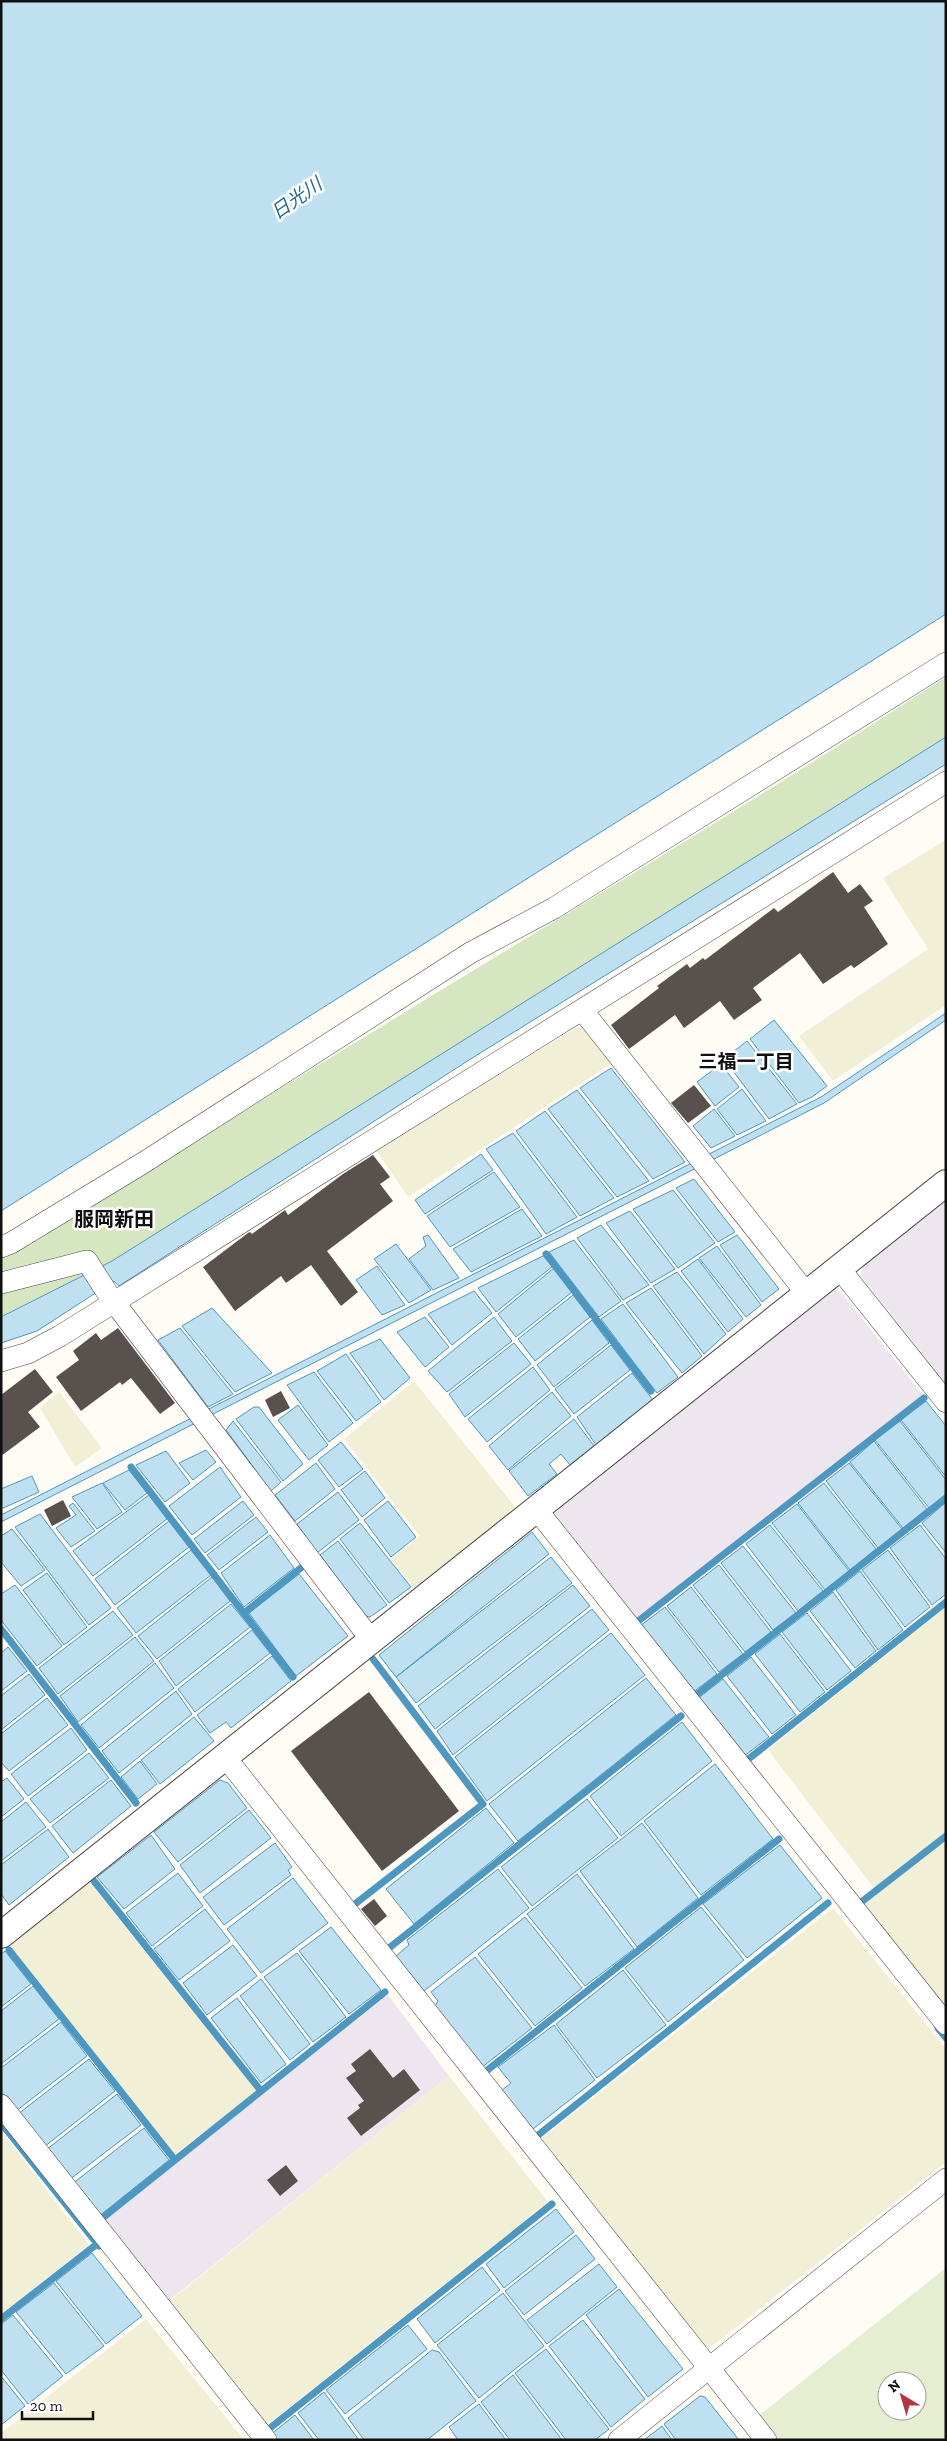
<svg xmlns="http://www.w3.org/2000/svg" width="947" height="2441" font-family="'Zilla Slab','Noto Sans JP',serif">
	<rect width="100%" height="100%" fill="#fefcf5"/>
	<path fill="#ede6ee" d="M 946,1199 L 946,1383 L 861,1276 L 863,1265 Z
		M 830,1289 L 840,1291 L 923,1395 L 634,1622 L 550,1517 Z
		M 388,1995 L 449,2076 L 166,2303 L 101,2221 Z"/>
	<path fill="#f2efd7" d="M 946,840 L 946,1005 L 833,1081 L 799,1036 L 928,949 L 883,878 Z
		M 577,1027 L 584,1029 L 612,1063 L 408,1197 L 376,1150 Z
		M 414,1381 L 516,1508 L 415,1589 L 391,1559 L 420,1536 L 344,1439 Z
		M 59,1392 L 102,1448 L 75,1467 L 40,1408 Z
		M 946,1607 L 946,2014 L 857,1903 L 874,1888 L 768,1750 Z
		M 88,1881 L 257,2091 L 175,2154 L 8,1943 Z
		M 833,1908 L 946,2049 L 946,2162 L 711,2347 L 697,2344 L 540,2140 Z
		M 449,2076 L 548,2202 L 262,2429 L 166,2304 Z
		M 1,2131 L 89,2245 L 1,2314 Z
		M 146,2319 L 244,2440 L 1,2440 L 1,2433 Z"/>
	<path fill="#d6e6c1" d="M 946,677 L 946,737 L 112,1261 L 97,1269 L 1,1279 L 1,1258 L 32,1244 C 334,1050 645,872 946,677 Z
		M 82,1265 L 90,1272 L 1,1317 L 1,1289 Z"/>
	<path fill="#e6eed2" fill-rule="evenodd" d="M 946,2268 L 946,2440 L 774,2440 L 757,2417 ZM 887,2381 L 917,2381 L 917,2411 L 887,2411 Z"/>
	<path fill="#bfe0f0" stroke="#4d97c0" d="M 1,1 L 946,1 L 946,614 L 1,1211 Z
		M 946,737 L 946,764 L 469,1060 L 119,1286 L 114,1281 L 37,1331 L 1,1343 L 1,1317 L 112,1261 Z
		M 946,1013 L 946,1020 L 824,1103 L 1,1522 L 1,1515 L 821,1097 Z
		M 774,1020 L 827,1086 L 812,1097 L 799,1103 L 750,1039 Z
		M 747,1041 L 797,1104 L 769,1119 L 724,1059 Z
		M 721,1064 L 739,1087 L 715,1106 L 697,1082 Z
		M 611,1068 L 685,1162 L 653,1179 L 580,1088 Z
		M 742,1089 L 766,1121 L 737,1135 L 717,1109 Z
		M 577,1090 L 649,1181 L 617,1197 L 548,1109 Z
		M 714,1109 L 735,1136 L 711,1148 L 693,1126 Z
		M 545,1111 L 614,1198 L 580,1216 L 516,1131 Z
		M 513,1133 L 577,1217 L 546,1234 L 486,1149 Z
		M 481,1154 L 493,1170 L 425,1214 L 415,1200 Z
		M 494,1172 L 520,1207 L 450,1247 L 427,1216 Z
		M 694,1179 L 735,1232 L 718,1242 L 676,1188 Z
		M 673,1190 L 715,1243 L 678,1268 L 633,1209 Z
		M 522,1209 L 542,1236 L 471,1272 L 453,1249 Z
		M 630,1211 L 675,1269 L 651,1283 L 606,1223 Z
		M 601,1225 L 649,1285 L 623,1300 L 577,1238 Z
		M 428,1235 L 459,1278 L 433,1290 L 409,1259 L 426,1246 L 423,1237 Z
		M 737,1235 L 779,1289 L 762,1302 L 720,1245 Z
		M 574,1240 L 621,1301 L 599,1317 L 549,1252 Z
		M 396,1244 L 431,1290 L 409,1303 L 374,1259 Z
		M 717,1246 L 761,1305 L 746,1317 L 699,1258 Z
		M 545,1255 L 553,1266 L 496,1312 L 478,1288 Z
		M 698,1259 L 743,1319 L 728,1332 L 681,1271 Z
		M 377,1266 L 405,1305 L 382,1315 L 356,1280 Z
		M 554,1268 L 572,1292 L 516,1337 L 498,1314 Z
		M 677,1272 L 726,1334 L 704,1354 L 653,1286 Z
		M 651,1288 L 702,1356 L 682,1373 L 626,1303 Z
		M 474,1291 L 492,1313 L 452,1345 L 428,1314 Z
		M 573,1295 L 590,1317 L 535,1361 L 518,1339 Z
		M 623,1304 L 678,1377 L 657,1393 L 601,1319 Z
		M 212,1308 L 272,1373 L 235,1392 L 182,1326 Z
		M 425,1317 L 449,1347 L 425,1367 L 397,1332 Z
		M 494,1317 L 512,1341 L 447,1392 L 428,1371 Z
		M 592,1320 L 609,1343 L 554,1387 L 537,1365 Z
		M 180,1328 L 233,1394 L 208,1407 L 158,1340 Z
		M 380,1339 L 410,1378 L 384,1400 L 350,1353 Z
		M 514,1343 L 531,1364 L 465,1417 L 449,1394 Z
		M 611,1345 L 630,1370 L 574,1414 L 555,1389 Z
		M 346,1354 L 381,1402 L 356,1421 L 317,1371 Z
		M 533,1367 L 550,1390 L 487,1442 L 468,1419 Z
		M 314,1372 L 353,1423 L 329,1442 L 287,1385 Z
		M 632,1373 L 653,1400 L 596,1445 L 577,1417 Z
		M 552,1392 L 571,1416 L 508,1470 L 489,1446 Z
		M 926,1401 L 946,1426 L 946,1477 L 901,1420 Z
		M 298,1405 L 328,1445 L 309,1460 L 278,1420 Z
		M 254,1407 L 259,1407 L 303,1464 L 283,1481 L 236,1419 Z
		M 574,1419 L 594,1446 L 570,1465 L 561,1454 L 549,1464 L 557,1474 L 528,1496 L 509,1471 Z
		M 233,1421 L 281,1482 L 271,1491 L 226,1430 Z
		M 900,1421 L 946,1480 L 946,1494 L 929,1508 L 875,1440 Z
		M 874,1441 L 927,1509 L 903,1528 L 850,1462 Z
		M 341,1442 L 363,1469 L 339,1487 L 318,1460 Z
		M 206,1450 L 216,1462 L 193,1480 L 179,1463 Z
		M 166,1451 L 190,1483 L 165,1502 L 136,1465 Z
		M 316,1463 L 335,1489 L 295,1521 L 275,1495 Z
		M 849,1463 L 902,1529 L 878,1548 L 826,1481 Z
		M 220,1467 L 241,1497 L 192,1535 L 169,1506 Z
		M 129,1470 L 147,1493 L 125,1510 L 103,1483 Z
		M 365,1471 L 385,1498 L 362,1517 L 341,1490 Z
		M 32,1476 L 39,1492 L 1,1509 L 1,1489 Z
		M 102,1483 L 122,1512 L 97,1529 L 72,1497 Z
		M 824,1483 L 876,1549 L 850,1570 L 798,1503 Z
		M 338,1492 L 359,1520 L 317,1553 L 297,1524 Z
		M 149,1495 L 167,1519 L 93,1576 L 73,1551 Z
		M 243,1501 L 254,1515 L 205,1553 L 194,1539 Z
		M 388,1501 L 416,1537 L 391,1557 L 364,1520 Z
		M 946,1502 L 946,1553 L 922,1523 Z
		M 73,1503 L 95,1531 L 71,1547 L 56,1528 L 76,1515 L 69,1506 Z
		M 797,1504 L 849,1571 L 825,1590 L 772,1523 Z
		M 40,1514 L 111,1608 L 89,1625 L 15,1527 Z
		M 256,1517 L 268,1532 L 219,1570 L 207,1555 Z
		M 169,1521 L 189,1547 L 115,1605 L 95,1579 Z
		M 360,1523 L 411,1587 L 389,1603 L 340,1539 Z
		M 770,1525 L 823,1591 L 798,1611 L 746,1544 Z
		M 920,1525 L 946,1559 L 946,1594 L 932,1605 L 890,1548 Z
		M 12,1529 L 45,1570 L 21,1586 L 1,1562 L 1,1536 Z
		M 532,1532 L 549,1554 L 396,1677 L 379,1655 Z
		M 270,1535 L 294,1568 L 244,1607 L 221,1573 Z
		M 338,1541 L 387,1605 L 370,1617 L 365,1616 L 320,1555 Z
		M 743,1546 L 796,1613 L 773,1630 L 721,1563 Z
		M 191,1550 L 211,1575 L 136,1633 L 117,1608 Z
		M 888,1550 L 930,1607 L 905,1627 L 862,1570 Z
		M 551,1557 L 572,1583 L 416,1703 L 396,1677 Z
		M 719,1565 L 771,1632 L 745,1652 L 693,1585 Z
		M 860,1571 L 903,1630 L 878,1650 L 836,1590 Z
		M 47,1573 L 87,1627 L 64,1645 L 23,1590 Z
		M 299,1574 L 348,1636 L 296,1676 L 249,1613 Z
		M 212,1577 L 230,1601 L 157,1659 L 138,1636 Z
		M 15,1585 L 62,1646 L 37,1666 L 1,1620 L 1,1594 Z
		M 573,1585 L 590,1606 L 435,1729 L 418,1706 Z
		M 691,1587 L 743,1654 L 719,1672 L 667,1606 Z
		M 833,1592 L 876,1651 L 855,1668 L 810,1611 Z
		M 231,1604 L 250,1627 L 176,1686 L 159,1661 Z
		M 665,1607 L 717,1674 L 692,1693 L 640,1626 Z
		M 592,1609 L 609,1630 L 453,1755 L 437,1731 Z
		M 113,1611 L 133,1635 L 58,1694 L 39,1668 Z
		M 807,1613 L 851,1671 L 827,1690 L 782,1632 Z
		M 252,1630 L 270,1653 L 195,1712 L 178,1689 Z
		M 611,1633 L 645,1675 L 487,1801 L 455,1757 Z
		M 780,1634 L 825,1692 L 800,1712 L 755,1654 Z
		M 135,1637 L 154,1661 L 78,1722 L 60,1696 Z
		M 8,1647 L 27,1671 L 1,1691 L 1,1653 Z
		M 272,1656 L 291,1681 L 231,1728 L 226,1722 L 210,1733 L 197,1715 Z
		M 751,1657 L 796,1715 L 772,1734 L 727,1676 Z
		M 155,1663 L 174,1688 L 99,1748 L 81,1725 Z
		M 29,1674 L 45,1695 L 1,1730 L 1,1696 Z
		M 646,1678 L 676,1715 L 518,1841 L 489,1804 Z
		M 723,1679 L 769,1737 L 743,1757 L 697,1699 Z
		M 176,1691 L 192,1714 L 119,1773 L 102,1751 Z
		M 47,1698 L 68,1725 L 9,1771 L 1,1762 L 1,1734 Z
		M 194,1717 L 214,1741 L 160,1784 L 141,1760 Z
		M 682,1722 L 712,1761 L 621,1836 L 590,1796 Z
		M 71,1728 L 87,1750 L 28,1796 L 11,1774 Z
		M 89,1753 L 109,1778 L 50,1823 L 30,1799 Z
		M 140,1761 L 157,1784 L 138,1799 L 121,1777 Z
		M 715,1764 L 773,1839 L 701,1895 L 644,1821 Z
		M 7,1778 L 24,1799 L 1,1817 L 1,1782 Z
		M 111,1780 L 131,1806 L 73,1853 L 52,1826 Z
		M 220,1780 L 228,1783 L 247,1808 L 178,1862 L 154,1832 Z
		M 587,1799 L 618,1838 L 532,1906 L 501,1867 Z
		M 26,1802 L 46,1827 L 1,1861 L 1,1822 Z
		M 486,1808 L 514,1843 L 414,1924 L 386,1889 Z
		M 249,1810 L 271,1838 L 200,1893 L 180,1865 Z
		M 642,1823 L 698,1898 L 637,1947 L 580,1871 Z
		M 48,1829 L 69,1857 L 9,1905 L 1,1894 L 1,1865 Z
		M 151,1835 L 175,1869 L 124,1909 L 97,1877 Z
		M 275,1843 L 292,1867 L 288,1870 L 291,1875 L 224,1925 L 203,1897 Z
		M 780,1845 L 822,1898 L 747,1958 L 703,1904 Z
		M 498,1869 L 529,1908 L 424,1991 L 396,1956 L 409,1945 L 407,1940 Z
		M 178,1873 L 203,1906 L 152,1946 L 126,1913 Z
		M 577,1874 L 634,1949 L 585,1986 L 527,1914 Z
		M 293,1878 L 328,1923 L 261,1973 L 227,1929 Z
		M 701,1907 L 744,1960 L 668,2022 L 625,1968 Z
		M 205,1909 L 230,1941 L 179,1980 L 154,1949 Z
		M 525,1917 L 582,1988 L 535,2026 L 478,1954 Z
		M 331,1927 L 381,1990 L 349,2014 L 299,1951 Z
		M 233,1945 L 257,1976 L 207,2015 L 183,1983 Z
		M 5,1951 L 31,1984 L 1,2007 L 1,1954 Z
		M 297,1953 L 346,2017 L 313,2042 L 264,1977 Z
		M 475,1957 L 532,2028 L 481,2068 L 434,2008 L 438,2001 L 431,1992 Z
		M 623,1970 L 666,2025 L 597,2078 L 556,2024 Z
		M 261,1979 L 310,2044 L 290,2060 L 240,1996 Z
		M 33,1986 L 59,2019 L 1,2064 L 1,2011 Z
		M 237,1998 L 286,2064 L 261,2083 L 211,2018 Z
		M 61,2022 L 87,2056 L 16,2111 L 1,2092 L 1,2068 Z
		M 554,2025 L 595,2080 L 533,2129 L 501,2091 L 511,2083 L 498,2067 Z
		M 89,2059 L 115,2091 L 44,2147 L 18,2114 Z
		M 117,2094 L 141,2125 L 69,2180 L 46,2150 Z
		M 144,2128 L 169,2160 L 98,2217 L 72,2184 Z
		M 556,2209 L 574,2232 L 504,2288 L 486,2264 Z
		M 576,2235 L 595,2259 L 524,2315 L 505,2291 Z
		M 92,2253 L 142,2316 L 106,2344 L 56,2281 Z
		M 599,2264 L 617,2287 L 547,2344 L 527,2320 Z
		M 482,2267 L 500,2290 L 435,2343 L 417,2319 Z
		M 54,2283 L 104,2346 L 66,2374 L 16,2312 Z
		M 619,2289 L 683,2369 L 648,2397 L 586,2315 Z
		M 503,2293 L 544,2346 L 479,2398 L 437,2345 Z
		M 13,2315 L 63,2376 L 28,2404 L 1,2370 L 1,2324 Z
		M 583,2320 L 645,2399 L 611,2427 L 549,2346 Z
		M 408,2325 L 427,2349 L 345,2414 L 326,2390 Z
		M 546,2349 L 609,2429 L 595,2440 L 566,2440 L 515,2373 Z
		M 432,2350 L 439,2352 L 476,2401 L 427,2440 L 364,2440 L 348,2418 Z
		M 513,2375 L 562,2440 L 510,2440 L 481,2402 Z
		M 1,2376 L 25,2406 L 1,2425 Z
		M 324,2392 L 359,2440 L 319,2440 L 298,2413 Z
		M 700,2396 L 705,2397 L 739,2440 L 676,2440 L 664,2424 Z
		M 479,2404 L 506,2440 L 458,2440 L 449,2427 Z
		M 295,2415 L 314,2440 L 274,2440 L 270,2435 Z
		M 662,2426 L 672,2440 L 644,2440 Z"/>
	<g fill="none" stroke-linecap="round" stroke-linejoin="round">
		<path stroke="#4d97c0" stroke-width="7" d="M 546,1254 L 651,1391
			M 131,1467 L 293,1677
			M 244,1613 L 302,1567
			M 637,1622 L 924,1398
			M 1,1629 L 136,1803
			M 695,1696 L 946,1498
			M 746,1761 L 946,1602
			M 94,1881 L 261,2091
			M 860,1903 L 946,1836
			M 355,1904 L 483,1804 L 373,1659
			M 389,1948 L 681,1716
			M 9,1950 L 175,2160
			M 938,2028 L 946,2038
			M 485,2072 L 779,1839
			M 1,2123 L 99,2246
			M 537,2136 L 828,1903
			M 100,2220 L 385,1992
			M 1,2319 L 97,2244
			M 265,2432 L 552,2204"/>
	</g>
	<path fill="#58514e" d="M 833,872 L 848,893 L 860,884 L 873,901 L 864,907 L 888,944 L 854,968 L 851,965 L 823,984 L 800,953 L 753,988 L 762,1000 L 734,1020 L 720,1001 L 684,1028 L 675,1015 L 629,1049 L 611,1025 L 659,988 L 657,986 L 687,964 L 690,968 L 703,958 L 705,960 L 774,908 L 778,912 Z
		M 694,1085 L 711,1106 L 688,1123 L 671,1103 Z
		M 373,1155 L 390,1177 L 380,1184 L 393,1201 L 327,1251 L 358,1292 L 341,1306 L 311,1265 L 286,1283 L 281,1276 L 235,1311 L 203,1267 L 248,1233 L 250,1232 L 252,1234 L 285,1210 L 288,1215 L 343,1174 Z
		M 118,1328 L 175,1403 L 160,1414 L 131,1378 L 122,1385 L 120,1382 L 81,1411 L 56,1377 L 79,1360 L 73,1351 L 96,1333 L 101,1340 Z
		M 35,1369 L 53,1392 L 28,1412 L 40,1427 L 1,1456 L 1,1395 Z
		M 281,1391 L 290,1408 L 273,1417 L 265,1400 Z
		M 63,1500 L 71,1516 L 52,1526 L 44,1510 Z
		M 369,1692 L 459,1811 L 382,1871 L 291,1751 Z
		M 374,1899 L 387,1916 L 375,1926 L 361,1909 Z
		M 370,2049 L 393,2078 L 404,2069 L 420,2090 L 361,2136 L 347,2118 L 360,2108 L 358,2105 L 364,2101 L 346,2078 L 356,2071 L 351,2064 Z
		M 286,2165 L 298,2181 L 280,2196 L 267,2180 Z"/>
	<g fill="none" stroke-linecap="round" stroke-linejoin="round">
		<defs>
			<path id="minor" d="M 583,1011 L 807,1294
				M 1,1247 L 11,1243 L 143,1163 L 470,953 L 554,908 L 946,663
				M 839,1268 L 946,1402
				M 1,1283 L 87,1261 L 108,1294 L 372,1641
				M 1,1361 L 28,1353 L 60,1336 L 946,782
				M 537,1510 L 946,2024
				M 226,1758 L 766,2440
				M 1,2105 L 266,2440
				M 619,2440 L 946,2179"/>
			<path id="tertiary" d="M 1,1935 L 946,1183"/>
		</defs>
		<use href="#minor" stroke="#434343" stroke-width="22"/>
		<use href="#tertiary" stroke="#434343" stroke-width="28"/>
		<use href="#minor" stroke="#fff" stroke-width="21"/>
		<use href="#tertiary" stroke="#fff" stroke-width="26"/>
	</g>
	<g text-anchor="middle" stroke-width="5" stroke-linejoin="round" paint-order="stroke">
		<g font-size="19" font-style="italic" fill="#266a96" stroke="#fff">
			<text transform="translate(296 198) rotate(-35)" y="7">日光川</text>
		</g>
		<g font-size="19" font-weight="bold" fill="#101010" stroke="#fff">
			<text x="746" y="1068">三福一丁目</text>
		</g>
		<g font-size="20" font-weight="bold" fill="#101010" stroke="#fff">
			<text x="114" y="1226">服岡新田</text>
		</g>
	</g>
	<rect width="947" height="2441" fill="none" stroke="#101010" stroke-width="5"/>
	<g transform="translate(902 2396) rotate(322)"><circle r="24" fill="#ffffff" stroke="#9f9f9f"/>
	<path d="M0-4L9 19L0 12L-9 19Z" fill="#b33642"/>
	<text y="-8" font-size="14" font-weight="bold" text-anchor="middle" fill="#101010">N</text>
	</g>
	<path d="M22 2411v8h71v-8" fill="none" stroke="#101010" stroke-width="2.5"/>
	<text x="30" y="2411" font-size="15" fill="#101010" stroke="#ffffff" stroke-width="4" paint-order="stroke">20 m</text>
</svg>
